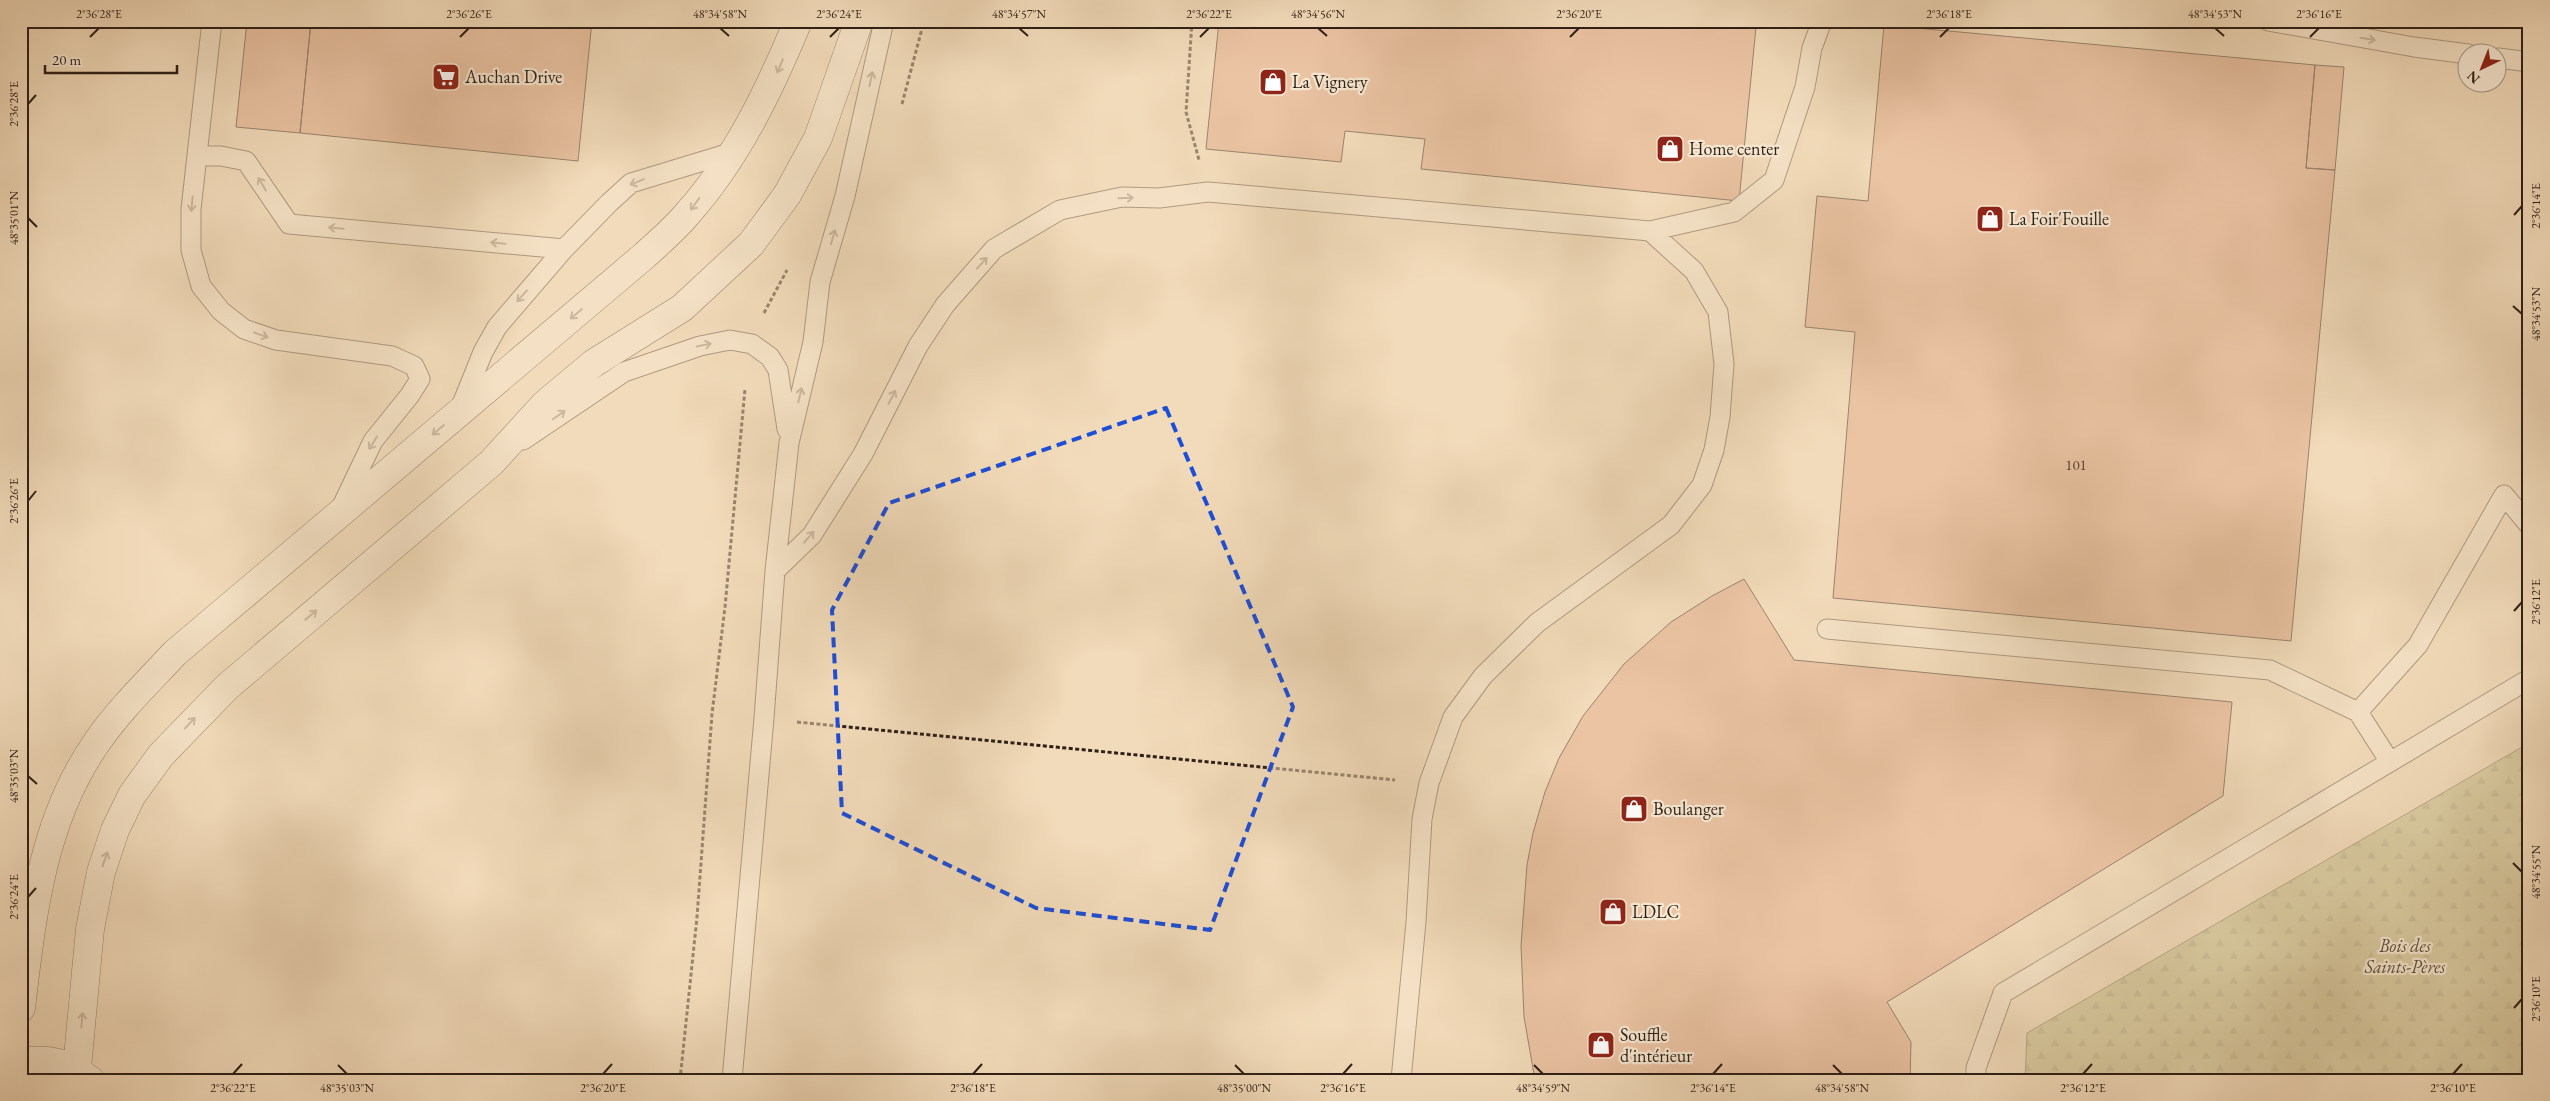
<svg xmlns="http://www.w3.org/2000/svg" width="2550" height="1101" font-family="'EB Garamond',serif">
	<defs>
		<pattern id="forest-firs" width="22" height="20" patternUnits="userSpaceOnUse" patternTransform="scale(1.25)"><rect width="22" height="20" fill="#c0be8b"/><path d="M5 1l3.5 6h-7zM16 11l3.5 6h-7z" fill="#a5a377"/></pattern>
	</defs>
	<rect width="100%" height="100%" fill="#f2dbba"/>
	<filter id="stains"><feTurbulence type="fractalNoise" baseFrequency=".004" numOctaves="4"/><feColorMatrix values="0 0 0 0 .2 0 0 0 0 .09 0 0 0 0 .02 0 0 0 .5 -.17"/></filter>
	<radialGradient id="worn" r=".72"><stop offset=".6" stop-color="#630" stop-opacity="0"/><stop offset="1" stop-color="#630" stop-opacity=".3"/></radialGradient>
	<path fill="url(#forest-firs)" stroke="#776e51" d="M 2529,743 L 2529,1080 L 2025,1080 L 2027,1033 Z"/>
	<path fill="#e3a98b" stroke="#2e1f17" d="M 247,21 L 311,21 L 300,133 L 236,127 Z
		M 311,21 L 592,21 L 578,161 L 300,133 Z
		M 1219,21 L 1699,21 L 1756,27 L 1739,201 L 1421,169 L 1425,139 L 1345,131 L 1341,162 L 1206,149 Z
		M 1884,25 L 2315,65 L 2306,168 L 2335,170 L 2291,641 L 1833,598 L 1855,332 L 1805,327 L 1817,196 L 1868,201 Z
		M 2315,65 L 2344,67 L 2335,170 L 2306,168 Z
		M 1744,579 L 1794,660 L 2232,702 L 2223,796 L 1887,1002 L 1911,1042 L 1910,1080 L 1535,1080 L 1524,1017 L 1521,946 L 1527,865 L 1533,833 L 1545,792 L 1559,758 L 1583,716 L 1624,664 L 1671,622 L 1712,596 Z"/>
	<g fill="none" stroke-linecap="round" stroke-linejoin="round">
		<defs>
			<path id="lane" d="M 212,21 L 191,209 L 191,250 L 201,286 L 221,311 L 244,329 L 276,340 L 392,356 L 414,366 L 420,379 L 410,395 L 373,441 L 341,508
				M 2268,21 L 2414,47 L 2468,54
				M 2498,58 L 2529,62
				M 197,156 L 221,156 L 246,161 L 289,224 L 564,249
				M 1650,231 L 1734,212 L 1774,180 L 1805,87 L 1812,48 L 1822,21
				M 460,409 L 483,352 L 497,327 L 564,249 L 609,203 L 631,183 L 733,152
				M 523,440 L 624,372 L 700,346 L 730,340 L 752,344 L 770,357 L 778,370 L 787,429
				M 775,571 L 812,535 L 863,454 L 918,346 L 945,305 L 994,249 L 1060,210 L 1122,197 L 1159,198 L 1208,192 L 1650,231 L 1694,271 L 1718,312 L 1724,364 L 1720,417 L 1714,450 L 1702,485 L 1671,525 L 1537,623 L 1483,676 L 1453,717 L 1429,783 L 1422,819 L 1416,922 L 1401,1080
				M 1827,629 L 2270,670 L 2358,712 L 2390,762
				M 2358,712 L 2418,645 L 2504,495 L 2529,525
				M 732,1080 L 764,718 L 775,571 L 789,443 L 813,342 L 820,282 L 845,196 L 884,21
				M 1976,1080 L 1976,1068 L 2003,993 L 2529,679"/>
			<path id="secondary" d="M 21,1008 C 32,916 42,820 97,742 C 119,710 148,682 175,653 L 644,256 C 659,242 675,229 688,213 C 737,158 770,89 798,21
				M 21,1062 C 48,1058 70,1062 90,1080
				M 77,1068 L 90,929 L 101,872 L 115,830 L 132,795 L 161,755 L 227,687 L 491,463 L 545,404 L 594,363 L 682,308 L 751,244 L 787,195 L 818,138 L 859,21"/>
		</defs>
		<use href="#lane" stroke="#5f4e40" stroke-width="21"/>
		<use href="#secondary" stroke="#2e1f17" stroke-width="29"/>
		<path stroke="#2e1f17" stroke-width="3" stroke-dasharray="4 2.5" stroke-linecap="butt" d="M 1192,21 L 1186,112 L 1199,160
			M 1868,24 L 1868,21
			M 902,104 L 924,21
			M 764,313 L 787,270
			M 797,722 L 1395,780
			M 680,1080 L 697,917 L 712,714 L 725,607 L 745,389"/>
		<use href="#lane" stroke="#f7e8d2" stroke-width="19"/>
		<use href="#secondary" stroke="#f7e8d2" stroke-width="28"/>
	</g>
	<defs><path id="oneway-shaft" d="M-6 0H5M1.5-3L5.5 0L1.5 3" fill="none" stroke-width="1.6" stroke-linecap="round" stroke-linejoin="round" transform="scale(1.25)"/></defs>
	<g stroke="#9d8e7e">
		<use href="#oneway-shaft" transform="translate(2368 39) rotate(10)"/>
		<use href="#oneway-shaft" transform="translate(780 66) rotate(113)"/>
		<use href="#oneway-shaft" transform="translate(871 79) rotate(-78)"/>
		<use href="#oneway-shaft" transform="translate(637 182) rotate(158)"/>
		<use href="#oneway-shaft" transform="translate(262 184) rotate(-120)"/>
		<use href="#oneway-shaft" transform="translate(1126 198) rotate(-2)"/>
		<use href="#oneway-shaft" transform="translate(192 204) rotate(95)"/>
		<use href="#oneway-shaft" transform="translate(695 204) rotate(126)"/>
		<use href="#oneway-shaft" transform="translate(336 228) rotate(-175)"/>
		<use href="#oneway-shaft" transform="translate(833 237) rotate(-74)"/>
		<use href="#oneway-shaft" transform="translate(498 243) rotate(-175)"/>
		<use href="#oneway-shaft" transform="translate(982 263) rotate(-48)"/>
		<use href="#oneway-shaft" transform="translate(522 296) rotate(131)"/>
		<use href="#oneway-shaft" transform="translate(576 314) rotate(140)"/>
		<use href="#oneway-shaft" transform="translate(261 335) rotate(20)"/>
		<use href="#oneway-shaft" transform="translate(704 345) rotate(-11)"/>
		<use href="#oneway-shaft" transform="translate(800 395) rotate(-77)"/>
		<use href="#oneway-shaft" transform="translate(892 397) rotate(-63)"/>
		<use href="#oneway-shaft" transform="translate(559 415) rotate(-35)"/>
		<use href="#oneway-shaft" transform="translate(438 430) rotate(140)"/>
		<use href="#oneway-shaft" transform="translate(373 443) rotate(122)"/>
		<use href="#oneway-shaft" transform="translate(809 537) rotate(-49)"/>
		<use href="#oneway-shaft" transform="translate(311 615) rotate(-40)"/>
		<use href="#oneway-shaft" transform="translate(190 723) rotate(-47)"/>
		<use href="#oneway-shaft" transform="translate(105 859) rotate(-71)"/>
		<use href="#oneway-shaft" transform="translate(82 1020) rotate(-85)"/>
	</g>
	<path d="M0 0H2550V1101H0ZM 1166,408 L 1293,707 L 1210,930 L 1036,908 L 842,813 L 832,610 L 889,503 Z" fill="#f2dbba" fill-opacity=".55" fill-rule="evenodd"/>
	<path fill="none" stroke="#1d4ed8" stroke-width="4" stroke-dasharray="10 6" stroke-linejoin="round" d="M 1166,408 L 1293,707 L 1210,930 L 1036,908 L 842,813 L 832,610 L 889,503 Z"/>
	<path fill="none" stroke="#2e1f17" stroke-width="2" d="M 720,28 L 729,36M 1019,28 L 1028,36M 1318,28 L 1327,36M 2215,28 L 2224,36M 90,37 L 99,28M 460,37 L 469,28M 830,37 L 839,28M 1200,37 L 1209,28M 1570,37 L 1579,28M 1940,37 L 1949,28M 2310,37 L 2319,28M 28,104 L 36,95M 2514,215 L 2522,206M 28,218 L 37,227M 2513,306 L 2522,314M 28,501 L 36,491M 2514,611 L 2522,602M 28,776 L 37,784M 2513,863 L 2522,872M 28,897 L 36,888M 2514,1008 L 2522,999M 338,1065 L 347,1074M 1235,1065 L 1244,1074M 1534,1065 L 1543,1074M 1833,1065 L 1842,1074M 233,1074 L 242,1064M 603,1074 L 612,1064M 973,1074 L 982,1064M 1343,1074 L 1352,1064M 1713,1074 L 1722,1064M 2083,1074 L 2092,1064M 2453,1074 L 2462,1064"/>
	<defs>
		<symbol id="supermarket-square" viewBox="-11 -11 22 22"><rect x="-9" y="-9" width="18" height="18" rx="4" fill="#8f2418" stroke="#f7e8d2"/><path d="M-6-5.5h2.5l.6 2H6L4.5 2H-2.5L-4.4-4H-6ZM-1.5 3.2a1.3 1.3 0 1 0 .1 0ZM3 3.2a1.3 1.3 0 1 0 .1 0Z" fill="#fff"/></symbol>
		<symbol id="shop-square" viewBox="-11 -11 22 22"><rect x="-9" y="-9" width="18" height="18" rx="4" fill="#8f2418" stroke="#f7e8d2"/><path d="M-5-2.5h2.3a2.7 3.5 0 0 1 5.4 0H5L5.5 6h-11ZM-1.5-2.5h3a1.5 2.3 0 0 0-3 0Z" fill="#fff"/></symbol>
	</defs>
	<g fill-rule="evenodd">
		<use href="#supermarket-square" x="430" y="61" width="32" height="32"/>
		<use href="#shop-square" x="1257" y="66" width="32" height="32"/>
		<use href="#shop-square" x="1654" y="133" width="32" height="32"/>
		<use href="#shop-square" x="1974" y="203" width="32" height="32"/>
		<use href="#shop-square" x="1618" y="793" width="32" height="32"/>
		<use href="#shop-square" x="1597" y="896" width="32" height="32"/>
		<use href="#shop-square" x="1585" y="1029" width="32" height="32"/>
	</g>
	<g text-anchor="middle" stroke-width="4.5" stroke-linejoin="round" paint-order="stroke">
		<g font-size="15" fill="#5b4234">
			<text x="2076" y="470">101</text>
		</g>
		<g font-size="18" fill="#2e1f17" stroke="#f7e8d2" text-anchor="start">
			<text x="465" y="83">Auchan Drive</text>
			<text x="1292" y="88">La Vignery</text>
			<text x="1689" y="155">Home center</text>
			<text x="2009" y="225">La Foir'Fouille</text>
			<text x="1653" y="815">Boulanger</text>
			<text x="1632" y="918">LDLC</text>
			<text x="1620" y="1041">Souffle<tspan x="1620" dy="21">d'intérieur</tspan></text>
		</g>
		<g font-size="18" font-style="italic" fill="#5a4f3a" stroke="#f7e8d2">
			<text x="2405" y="952">Bois des<tspan x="2405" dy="21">Saints-Pères</tspan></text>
		</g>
	</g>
	<rect width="2550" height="1101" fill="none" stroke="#f2dbba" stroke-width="55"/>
	<g transform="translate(2482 68) rotate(223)"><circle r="24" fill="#f7e8d2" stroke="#a79887"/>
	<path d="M0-4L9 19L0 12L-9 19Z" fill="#8f2418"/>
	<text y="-8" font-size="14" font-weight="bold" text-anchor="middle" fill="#2e1f17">N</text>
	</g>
	<path d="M45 65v8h132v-8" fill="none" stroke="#2e1f17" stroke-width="2.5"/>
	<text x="52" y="65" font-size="15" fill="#2e1f17" stroke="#f7e8d2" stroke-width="4" paint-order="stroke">20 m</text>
	<rect x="28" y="28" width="2494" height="1046" fill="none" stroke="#2e1f17" stroke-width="2"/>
	<g font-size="12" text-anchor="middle" fill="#2e1f17">
		<text x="99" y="18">2°36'28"E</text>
		<text x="469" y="18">2°36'26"E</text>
		<text x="720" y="18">48°34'58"N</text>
		<text x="839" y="18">2°36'24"E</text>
		<text x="1019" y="18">48°34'57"N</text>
		<text x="1209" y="18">2°36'22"E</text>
		<text x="1318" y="18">48°34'56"N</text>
		<text x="1579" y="18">2°36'20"E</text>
		<text x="1949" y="18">2°36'18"E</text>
		<text x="2215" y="18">48°34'53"N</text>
		<text x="2319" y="18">2°36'16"E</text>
		<text transform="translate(14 104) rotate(-90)" y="4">2°36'28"E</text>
		<text transform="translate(2536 206) rotate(-90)" y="4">2°36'14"E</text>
		<text transform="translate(14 218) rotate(-90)" y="4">48°35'01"N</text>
		<text transform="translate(2536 314) rotate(-90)" y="4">48°34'53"N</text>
		<text transform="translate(14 501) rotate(-90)" y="4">2°36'26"E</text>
		<text transform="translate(2536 602) rotate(-90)" y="4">2°36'12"E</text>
		<text transform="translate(14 776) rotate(-90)" y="4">48°35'03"N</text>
		<text transform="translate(2536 872) rotate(-90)" y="4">48°34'55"N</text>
		<text transform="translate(14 897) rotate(-90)" y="4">2°36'24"E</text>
		<text transform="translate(2536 999) rotate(-90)" y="4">2°36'10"E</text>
		<text x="233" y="1092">2°36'22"E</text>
		<text x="347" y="1092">48°35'03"N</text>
		<text x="603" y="1092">2°36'20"E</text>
		<text x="973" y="1092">2°36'18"E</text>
		<text x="1244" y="1092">48°35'00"N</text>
		<text x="1343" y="1092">2°36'16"E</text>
		<text x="1543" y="1092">48°34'59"N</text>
		<text x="1713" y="1092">2°36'14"E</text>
		<text x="1842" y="1092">48°34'58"N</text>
		<text x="2083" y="1092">2°36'12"E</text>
		<text x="2453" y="1092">2°36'10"E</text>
	</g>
	<rect width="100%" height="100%" filter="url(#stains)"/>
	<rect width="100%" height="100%" fill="url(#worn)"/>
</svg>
